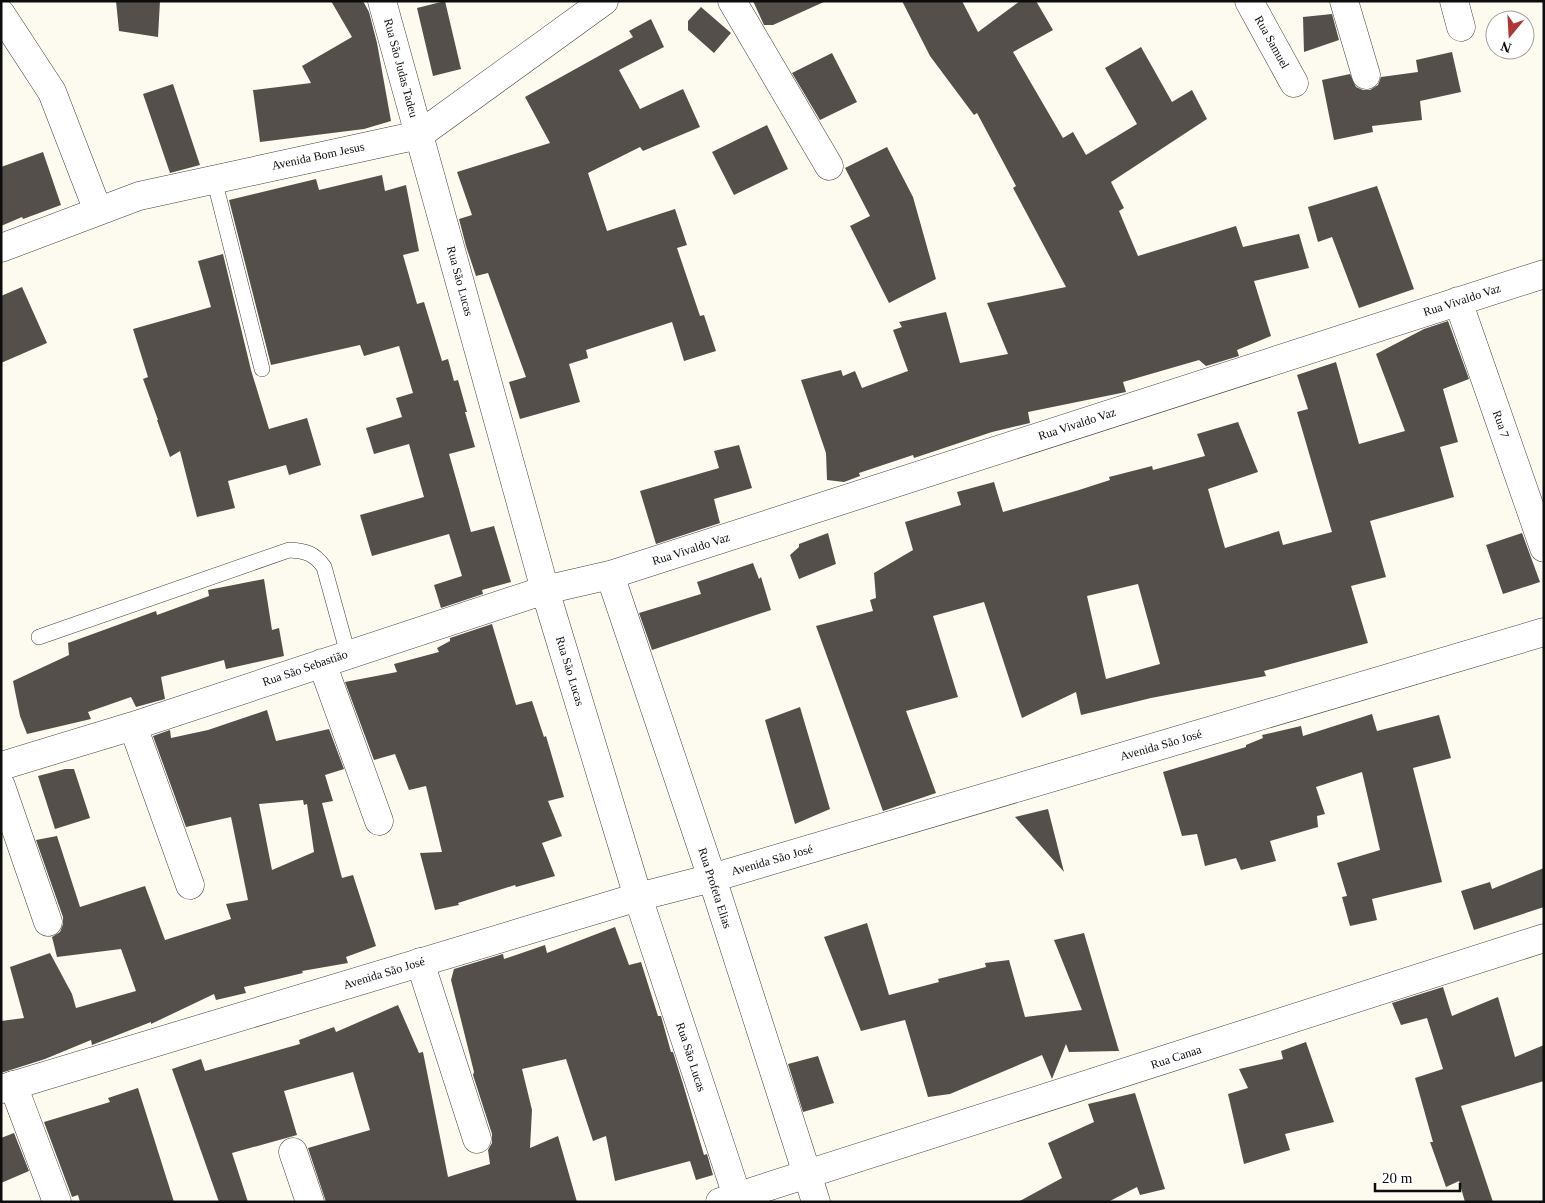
<svg xmlns="http://www.w3.org/2000/svg" width="1545" height="1203" font-family="'Times New Roman',serif">
	<rect width="100%" height="100%" fill="#fdfbef"/>
	<path fill="#554f4b" fill-rule="evenodd" d="M 116,1 L 160,1 L 158,37 L 119,31 Z
		M 331,1 L 363,1 L 369,12 L 377,43 L 391,121 L 364,129 L 260,142 L 253,90 L 311,83 L 302,66 L 352,37 Z
		M 445,1 L 461,69 L 433,76 L 417,8 Z
		M 753,1 L 826,1 L 773,25 L 764,25 Z
		M 902,1 L 962,1 L 978,32 L 1020,1 L 1036,1 L 1053,30 L 1013,52 L 1063,138 L 1073,132 L 1086,155 L 1137,124 L 1105,68 L 1141,47 L 1172,102 L 1192,90 L 1207,119 L 1111,182 L 1124,208 L 1119,211 L 1138,256 L 1236,226 L 1243,247 L 1299,234 L 1309,268 L 1254,281 L 1271,336 L 1237,350 L 1239,356 L 1206,366 L 1199,360 L 1123,382 L 1126,392 L 1028,412 L 1030,423 L 992,432 L 914,458 L 913,455 L 859,473 L 860,476 L 844,482 L 827,480 L 826,453 L 801,380 L 841,370 L 843,376 L 855,371 L 862,388 L 908,371 L 893,330 L 902,327 L 899,322 L 946,312 L 960,363 L 1008,354 L 987,303 L 1066,287 L 1013,188 L 1016,186 L 977,113 L 974,115 L 930,56 Z
		M 701,7 L 731,33 L 714,53 L 688,30 L 688,21 Z
		M 1332,14 L 1339,40 L 1304,52 L 1303,17 Z
		M 651,19 L 664,47 L 619,70 L 640,109 L 683,89 L 700,127 L 643,151 L 640,147 L 588,173 L 607,231 L 675,209 L 687,245 L 677,248 L 700,316 L 704,315 L 716,351 L 684,361 L 672,322 L 586,350 L 588,358 L 569,364 L 580,402 L 520,419 L 509,382 L 526,377 L 488,273 L 476,276 L 466,246 L 459,219 L 472,215 L 457,172 L 550,143 L 525,97 L 633,37 L 629,31 Z
		M 1452,52 L 1461,92 L 1420,101 L 1422,120 L 1372,126 L 1373,132 L 1334,140 L 1322,80 L 1350,74 L 1356,87 L 1363,90 L 1370,90 L 1378,85 L 1381,77 L 1418,72 L 1416,60 Z
		M 832,53 L 857,102 L 820,120 L 792,73 Z
		M 173,84 L 200,165 L 170,173 L 143,94 Z
		M 767,125 L 788,169 L 734,195 L 712,152 Z
		M 887,147 L 913,197 L 936,279 L 889,303 L 850,226 L 870,216 L 845,168 Z
		M 43,152 L 61,205 L 23,219 L 22,217 L 1,226 L 1,167 Z
		M 382,175 L 385,191 L 406,185 L 419,251 L 403,255 L 417,304 L 424,302 L 442,361 L 448,359 L 454,381 L 458,380 L 467,412 L 465,412 L 475,447 L 449,454 L 471,532 L 494,526 L 511,582 L 482,590 L 483,594 L 441,608 L 434,585 L 462,576 L 449,534 L 372,556 L 360,515 L 424,497 L 409,444 L 374,454 L 366,428 L 402,417 L 396,398 L 413,393 L 399,346 L 364,356 L 360,345 L 271,365 L 229,200 L 316,179 L 319,190 Z
		M 1377,186 L 1414,289 L 1359,308 L 1332,237 L 1318,242 L 1308,207 Z
		M 223,254 L 251,370 L 269,429 L 307,418 L 321,465 L 289,475 L 286,465 L 228,481 L 235,508 L 197,517 L 180,451 L 170,457 L 157,420 L 158,420 L 143,379 L 148,377 L 133,329 L 211,307 L 198,261 Z
		M 22,287 L 47,343 L 1,363 L 1,296 Z
		M 1448,321 L 1469,379 L 1443,389 L 1458,442 L 1440,447 L 1454,497 L 1370,521 L 1386,577 L 1351,586 L 1368,643 L 1264,671 L 1266,676 L 1151,698 L 1081,715 L 1076,692 L 1022,718 L 984,602 L 933,616 L 958,697 L 906,711 L 936,793 L 883,811 L 816,626 L 873,611 L 870,600 L 876,598 L 874,573 L 913,550 L 905,522 L 961,505 L 957,492 L 994,482 L 1003,512 L 1079,490 L 1110,480 L 1109,477 L 1152,466 L 1153,470 L 1205,456 L 1197,434 L 1238,422 L 1258,472 L 1208,489 L 1225,548 L 1279,531 L 1283,545 L 1332,532 L 1297,412 L 1308,409 L 1297,375 L 1336,362 L 1359,444 L 1405,431 L 1376,354 L 1424,329 ZM 1138,584 L 1160,664 L 1106,679 L 1087,596 Z
		M 739,445 L 752,488 L 714,499 L 720,523 L 656,544 L 640,491 L 719,468 L 714,451 Z
		M 828,533 L 836,564 L 799,579 L 790,555 L 799,547 L 799,544 Z
		M 1522,533 L 1540,582 L 1503,594 L 1486,545 Z
		M 753,563 L 759,579 L 761,577 L 771,610 L 652,650 L 639,613 L 701,594 L 697,582 Z
		M 264,579 L 272,630 L 279,628 L 284,656 L 226,669 L 224,660 L 161,677 L 165,699 L 136,707 L 131,697 L 88,712 L 91,719 L 27,734 L 20,716 L 13,681 L 69,655 L 68,643 L 156,611 L 157,615 L 209,596 L 208,590 Z
		M 492,624 L 516,705 L 532,701 L 544,737 L 546,736 L 564,797 L 548,801 L 562,836 L 542,843 L 555,876 L 516,887 L 515,885 L 458,903 L 459,905 L 435,910 L 420,853 L 442,852 L 426,786 L 409,790 L 395,754 L 374,760 L 345,682 L 397,672 L 394,664 L 439,652 L 437,648 L 450,641 L 450,638 Z
		M 800,707 L 830,809 L 795,824 L 765,720 Z
		M 267,710 L 276,741 L 329,729 L 344,769 L 325,775 L 333,801 L 322,803 L 342,878 L 353,875 L 376,946 L 346,957 L 348,963 L 302,971 L 303,973 L 244,987 L 246,993 L 216,1000 L 214,994 L 151,1024 L 151,1022 L 92,1045 L 91,1040 L 45,1059 L 1,1073 L 1,1021 L 24,1018 L 10,967 L 50,953 L 72,994 L 76,1008 L 136,991 L 121,949 L 57,957 L 52,937 L 60,932 L 63,924 L 63,917 L 36,840 L 57,836 L 80,907 L 145,886 L 165,940 L 231,919 L 226,904 L 248,900 L 231,817 L 186,827 L 153,736 L 170,730 L 171,738 L 208,730 ZM 303,800 L 304,805 L 307,804 L 314,852 L 272,870 L 259,804 Z
		M 1372,714 L 1377,731 L 1439,715 L 1451,758 L 1413,768 L 1442,882 L 1372,899 L 1377,920 L 1350,926 L 1342,897 L 1347,896 L 1337,863 L 1380,850 L 1362,772 L 1316,787 L 1325,814 L 1317,816 L 1318,827 L 1270,841 L 1276,861 L 1241,870 L 1236,858 L 1205,866 L 1197,834 L 1182,836 L 1163,772 L 1246,747 L 1246,745 L 1263,738 L 1262,735 L 1301,726 L 1303,736 Z
		M 65,769 L 74,769 L 90,818 L 55,829 L 38,776 Z
		M 1048,809 L 1064,872 L 1015,817 Z
		M 1544,868 L 1544,907 L 1474,930 L 1461,891 L 1490,882 L 1492,889 Z
		M 867,923 L 889,995 L 939,982 L 938,979 L 986,967 L 985,963 L 1009,960 L 1025,1017 L 1082,1010 L 1054,940 L 1084,933 L 1119,1051 L 1069,1052 L 1066,1044 L 1052,1079 L 1042,1055 L 950,1094 L 928,1097 L 905,1020 L 861,1031 L 824,937 Z
		M 615,927 L 629,965 L 641,962 L 658,1016 L 661,1016 L 671,1052 L 673,1052 L 683,1084 L 704,1155 L 707,1154 L 713,1175 L 696,1180 L 690,1161 L 615,1181 L 606,1136 L 593,1141 L 566,1059 L 522,1069 L 532,1110 L 530,1148 L 558,1136 L 577,1202 L 326,1202 L 308,1148 L 370,1130 L 353,1072 L 284,1091 L 297,1135 L 232,1153 L 248,1202 L 219,1202 L 172,1069 L 201,1059 L 205,1071 L 300,1044 L 299,1040 L 334,1027 L 336,1032 L 398,1005 L 419,1053 L 423,1052 L 448,1177 L 490,1164 L 488,1150 L 492,1143 L 492,1134 L 473,1075 L 474,1072 L 451,980 L 454,969 L 503,954 L 504,959 L 545,945 L 547,953 Z
		M 1443,987 L 1452,1016 L 1498,997 L 1515,1057 L 1544,1045 L 1544,1081 L 1461,1106 L 1493,1202 L 1465,1202 L 1459,1181 L 1446,1187 L 1430,1142 L 1433,1142 L 1415,1078 L 1443,1069 L 1427,1018 L 1401,1025 L 1392,1003 Z
		M 1306,1042 L 1334,1122 L 1285,1134 L 1290,1150 L 1244,1164 L 1228,1094 L 1248,1088 L 1239,1069 L 1283,1059 L 1281,1051 Z
		M 818,1056 L 834,1103 L 803,1112 L 788,1064 Z
		M 138,1088 L 174,1202 L 80,1202 L 78,1195 L 72,1197 L 44,1122 L 110,1102 L 108,1098 Z
		M 1135,1093 L 1165,1189 L 1140,1195 L 1137,1187 L 1108,1202 L 1018,1202 L 1062,1178 L 1048,1143 L 1094,1122 L 1088,1104 Z
		M 14,1133 L 29,1171 L 1,1183 L 1,1138 Z"/>
	<g fill="none" stroke-linecap="round" stroke-linejoin="round">
		<defs>
			<path id="service" d="M 214,179 L 262,369
				M 39,637 L 289,550 C 306,551 314,553 324,567 L 348,654"/>
			<path id="minor" d="M 382,1 L 545,590 L 638,897 L 739,1202
				M 732,1 L 829,166
				M 1249,1 L 1294,83
				M 1344,1 L 1366,75
				M 1454,1 L 1461,27
				M 1,14 L 52,92 L 98,211
				M 1,248 L 139,196 L 419,135 L 604,1
				M 1458,301 L 1544,548
				M 610,575 L 712,878 L 816,1202
				M 322,663 L 379,821
				M 133,726 L 190,885
				M 1,766 L 133,726 L 545,590 L 610,575 L 1544,274
				M 1,786 L 48,922
				M 420,962 L 477,1139
				M 13,1085 L 57,1202
				M 293,1152 L 310,1202
				M 720,1202 L 1544,938"/>
			<path id="tertiary" d="M 1,1089 L 638,897 L 712,878 L 1544,632"/>
		</defs>
		<use href="#service" stroke="#404040" stroke-width="16"/>
		<use href="#minor" stroke="#404040" stroke-width="29"/>
		<use href="#tertiary" stroke="#404040" stroke-width="29"/>
		<use href="#service" stroke="#fff" stroke-width="15"/>
		<use href="#minor" stroke="#fff" stroke-width="28"/>
		<use href="#tertiary" stroke="#fff" stroke-width="28"/>
	</g>
	<g text-anchor="middle" stroke-width="5" stroke-linejoin="round" paint-order="stroke">
		<g font-size="12" fill="#0d0d0d" stroke="#fff">
			<text transform="translate(1272 42) rotate(61)" y="4">Rua Samuel</text>
			<text transform="translate(401 68) rotate(75)" y="4">Rua São Judas Tadeu</text>
			<text transform="translate(318 156) rotate(-12)" y="4">Avenida Bom Jesus</text>
			<text transform="translate(460 281) rotate(75)" y="4">Rua São Lucas</text>
			<text transform="translate(1462 300) rotate(-18)" y="4">Rua Vivaldo Vaz</text>
			<text transform="translate(1077 424) rotate(-18)" y="4">Rua Vivaldo Vaz</text>
			<text transform="translate(1501 424) rotate(71)" y="4">Rua 7</text>
			<text transform="translate(691 549) rotate(-18)" y="4">Rua Vivaldo Vaz</text>
			<text transform="translate(305 668) rotate(-19)" y="4">Rua São Sebastião</text>
			<text transform="translate(570 671) rotate(73)" y="4">Rua São Lucas</text>
			<text transform="translate(1161 745) rotate(-16)" y="4">Avenida São José</text>
			<text transform="translate(772 860) rotate(-16)" y="4">Avenida São José</text>
			<text transform="translate(715 888) rotate(72)" y="4">Rua Profeta Elias</text>
			<text transform="translate(384 973) rotate(-17)" y="4">Avenida São José</text>
			<text transform="translate(691 1057) rotate(72)" y="4">Rua São Lucas</text>
			<text transform="translate(1176 1057) rotate(-18)" y="4">Rua Canaa</text>
		</g>
	</g>
	<rect width="1545" height="1203" fill="none" stroke="#0d0d0d" stroke-width="5"/>
	<g transform="translate(1510 35) rotate(198)"><circle r="24" fill="#ffffff" stroke="#9e9e9e"/>
	<path d="M0-4L9 19L0 12L-9 19Z" fill="#ae3635"/>
	<text y="-8" font-size="14" font-weight="bold" text-anchor="middle" fill="#0d0d0d">N</text>
	</g>
	<path d="M1375 1183v8h85v-8" fill="none" stroke="#0d0d0d" stroke-width="2.5"/>
	<text x="1382" y="1183" font-size="15" fill="#0d0d0d" stroke="#ffffff" stroke-width="4" paint-order="stroke">20 m</text>
</svg>
